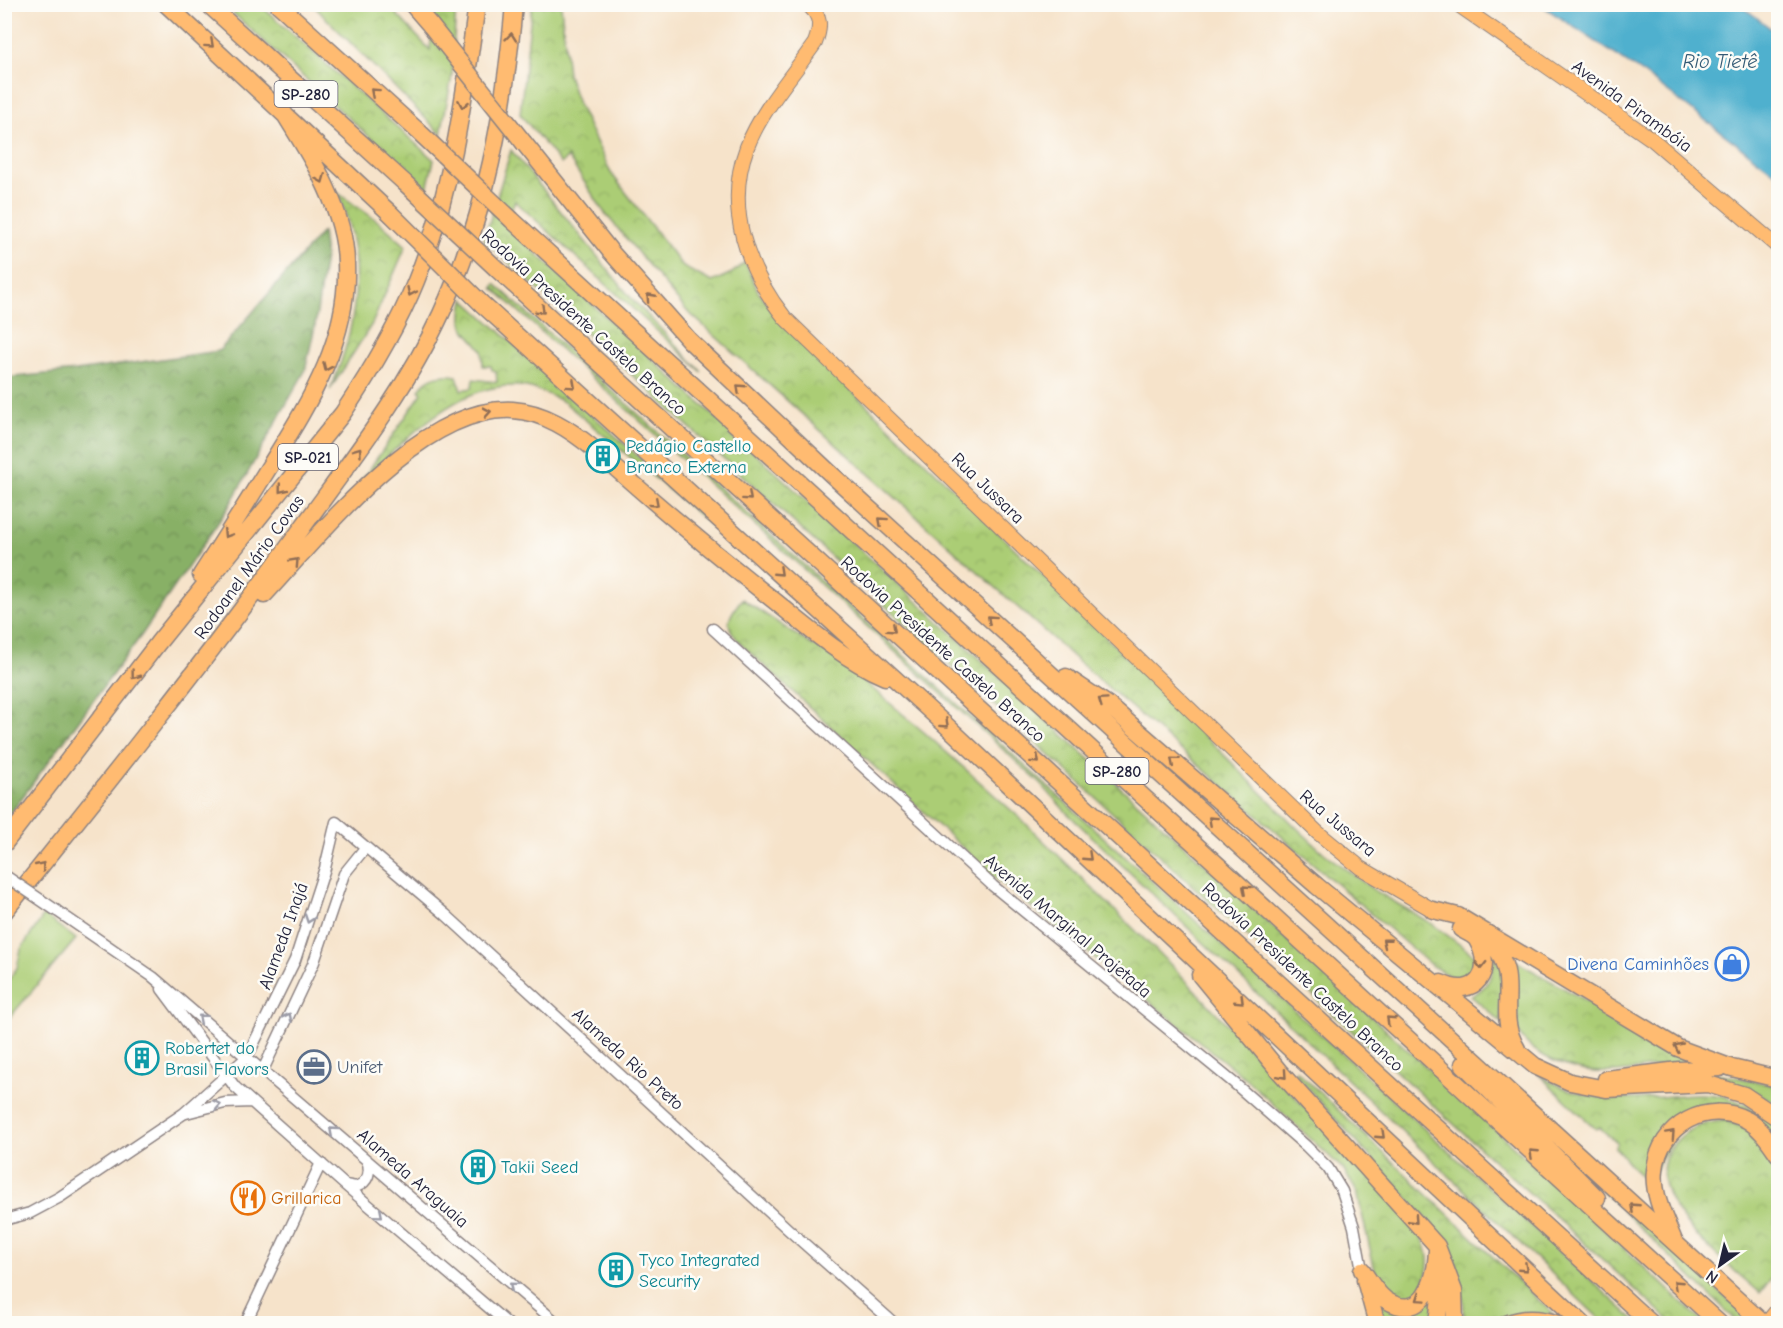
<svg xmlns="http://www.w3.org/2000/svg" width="1783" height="1328" font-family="'Comic Neue',sans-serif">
	<defs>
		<pattern id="forest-crowns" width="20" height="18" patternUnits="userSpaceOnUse" patternTransform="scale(1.5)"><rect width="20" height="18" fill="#88b066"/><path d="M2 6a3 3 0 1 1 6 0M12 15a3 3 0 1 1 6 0" fill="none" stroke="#6f8f55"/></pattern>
		<pattern id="park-crowns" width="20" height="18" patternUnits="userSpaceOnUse" patternTransform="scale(1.5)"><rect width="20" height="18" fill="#abcd75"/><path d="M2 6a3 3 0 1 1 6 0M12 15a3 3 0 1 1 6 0" fill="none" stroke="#93b066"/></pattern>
	</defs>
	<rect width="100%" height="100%" fill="#fdfcf7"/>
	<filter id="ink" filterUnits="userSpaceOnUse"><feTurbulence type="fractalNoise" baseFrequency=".0167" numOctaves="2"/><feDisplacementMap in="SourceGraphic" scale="12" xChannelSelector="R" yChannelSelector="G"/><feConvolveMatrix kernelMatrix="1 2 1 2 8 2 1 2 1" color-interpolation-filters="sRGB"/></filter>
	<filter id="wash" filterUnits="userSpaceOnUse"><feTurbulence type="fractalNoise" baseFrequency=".008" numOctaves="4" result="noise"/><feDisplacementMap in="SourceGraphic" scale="24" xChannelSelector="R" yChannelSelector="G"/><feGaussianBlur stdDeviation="1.35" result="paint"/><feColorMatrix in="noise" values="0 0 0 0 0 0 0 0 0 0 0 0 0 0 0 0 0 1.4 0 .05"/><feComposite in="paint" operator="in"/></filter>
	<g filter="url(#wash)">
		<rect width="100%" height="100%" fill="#f6e3ca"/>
		<path fill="#abcd75" stroke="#667858" stroke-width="1.5" d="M 44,915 L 76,939 L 5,1023 L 5,984 L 17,968 L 21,949 Z"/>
		<path fill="url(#forest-crowns)" stroke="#556950" stroke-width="1.5" d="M 322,232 L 325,256 L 315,326 L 305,371 L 228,508 L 143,633 L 5,821 L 5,378 L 76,371 L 219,351 Z"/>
		<path fill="url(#park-crowns)" stroke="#667858" stroke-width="1.5" d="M 224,5 L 260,5 L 434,160 L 427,189 Z
			M 313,5 L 388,5 L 430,50 L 434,5 L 456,5 L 452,76 L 441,134 Z
			M 532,5 L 561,5 L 568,75 L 578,104 L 611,173 L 683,267 L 712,282 L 732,273 L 745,262 L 759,293 L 780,321 L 1109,640 L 1299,830 L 1324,853 L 1374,890 L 1432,924 L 1475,956 L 1478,964 L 1472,978 L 1458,981 L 1432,966 L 1081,664 L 686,310 L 604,212 L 568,157 L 561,164 L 520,114 Z
			M 511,150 L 631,298 L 702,372 L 515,201 L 504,224 L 1571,1199 L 1704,1323 L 1672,1323 L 484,240 Z
			M 338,193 L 379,222 L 406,246 L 372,324 L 330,390 C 359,325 366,259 338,193 Z
			M 495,284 L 1638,1323 L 1604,1323 L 1066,812 L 1041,784 L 493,288 Z
			M 464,299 L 756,563 L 564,402 C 549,395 533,386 516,386 C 455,383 404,443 362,480 L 422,393 L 419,390 C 426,376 443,373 457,376 L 461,390 L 472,388 L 473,379 L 497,382 L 496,371 L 492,370 L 491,366 L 483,366 L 482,350 C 464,326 458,333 464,299 Z
			M 742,599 L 810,644 L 834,656 L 925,733 L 1020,818 L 1178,972 L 1417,1227 C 1433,1256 1430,1267 1420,1296 L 1397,1300 L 1383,1287 L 1375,1271 L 1357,1192 L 1343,1169 L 1245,1078 L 1000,882 L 744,647 C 725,627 724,621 742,599 Z
			M 1491,954 L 1502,967 L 1501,1022 L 1471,996 C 1488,988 1496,973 1491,954 Z
			M 1514,960 L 1684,1057 L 1685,1061 C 1634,1070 1594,1083 1546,1057 C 1533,1050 1519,1039 1515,1024 C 1508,1004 1518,981 1514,960 Z
			M 1296,1070 L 1553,1314 L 1511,1317 L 1498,1323 L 1464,1323 C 1465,1292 1459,1264 1443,1237 L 1295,1074 Z
			M 1716,1073 L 1778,1086 L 1778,1106 C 1736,1073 1686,1081 1635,1082 Z
			M 1538,1074 C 1578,1100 1616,1102 1662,1097 C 1683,1095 1701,1092 1722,1096 C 1743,1101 1762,1114 1778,1128 L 1778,1143 L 1764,1127 L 1688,1114 L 1649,1180 L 1645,1182 L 1615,1147 L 1617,1143 L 1599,1127 L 1596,1129 Z
			M 1526,1117 L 1754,1323 L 1739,1323 Z
			M 1725,1121 L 1741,1126 L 1759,1138 L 1778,1164 L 1778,1269 L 1760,1293 C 1728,1263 1632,1196 1673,1145 C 1687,1128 1703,1122 1725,1121 Z
			M 1434,1295 L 1435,1323 L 1385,1323 L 1380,1305 Z"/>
		<path fill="#50b0ce" stroke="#396984" stroke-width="1.5" d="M 1739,4 L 1778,34 L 1778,175 L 1644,74 L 1541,5 Z"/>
	</g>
	<g filter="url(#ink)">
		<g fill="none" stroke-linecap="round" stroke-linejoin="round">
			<defs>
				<path id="minor" d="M 713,629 L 993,886 L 1234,1083 L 1306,1146 L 1328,1168 L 1342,1191 L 1354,1227 L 1362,1270
					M 57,911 L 153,977 L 558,1324
					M 162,989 L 235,1087 L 345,1185 L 508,1324
					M 263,1070 L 314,962 L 344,874 L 365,848
					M 186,1113 L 225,1103 L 252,1102
					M 345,1185 L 356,1187 C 369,1182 371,1172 367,1160
					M 4,1220 L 30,1213 L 60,1197 L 183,1114 L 247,1057 L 295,960 L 325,868 L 336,822 L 445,914 L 790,1231 L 895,1324
					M 245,1324 L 321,1163"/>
				<path id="major" d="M 807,4 C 822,16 821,27 815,43 C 792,76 762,109 747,147 C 724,208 747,270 785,318 L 1317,832 L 1361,868 L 1433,910
					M 1457,4 L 1653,140 L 1778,247
					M 1766,1324 L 1778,1309"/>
				<path id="highway" d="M 166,4 L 391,214
					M 208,4 L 405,183
					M 278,4 L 418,131
					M 412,4 L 431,26
					M 524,143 L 611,252 L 689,340 L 831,474 L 1764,1324
					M 512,220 L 1720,1324
					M 498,270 L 1652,1324
					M 482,304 L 948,727 L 1583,1324
					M 611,464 C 665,512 720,558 776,602 C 809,629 845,660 885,677
					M 201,575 C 225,538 248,501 271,464 C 310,401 349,340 346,263 C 345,208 310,155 282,110
					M 264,595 C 322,533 421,405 513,410 C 544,412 571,430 594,449
					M 1066,677 L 1108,705 L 1317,886 L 1535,1066 L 1570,1082 L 1606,1089 L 1708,1084 L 1744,1095 L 1778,1118
					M 4,844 L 158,643 L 343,413 C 371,371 397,328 416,281 C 452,193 464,98 477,4
					M 1433,910 L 1458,916 L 1678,1048 L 1732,1068 L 1778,1079
					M 4,912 C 106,785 207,659 302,528 C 352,459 405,392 441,314 C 486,216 505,111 514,4
					M 1489,939 C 1525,980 1493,1009 1517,1049
					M 1200,975 L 1279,1071 L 1437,1246 L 1454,1291 L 1455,1324
					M 1441,983 C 1476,1000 1495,971 1477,940 C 1474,935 1466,932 1461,929
					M 1463,1064 L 1597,1198
					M 1606,1079 L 1679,1070 L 1720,1068
					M 1674,1241 C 1665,1219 1652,1194 1655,1170 C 1659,1125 1707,1099 1747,1120 C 1761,1128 1769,1141 1778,1154
					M 1362,1270 C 1369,1280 1376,1293 1386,1300 C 1425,1324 1436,1277 1437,1250
					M 1365,1280 L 1377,1324
					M 1437,1324 L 1443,1271
					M 1506,1324 C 1523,1317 1541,1318 1558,1324"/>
			</defs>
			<use href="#minor" stroke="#8c8282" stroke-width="13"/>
			<use href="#major" stroke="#8c8282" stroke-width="16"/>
			<use href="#highway" stroke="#8c8282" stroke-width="19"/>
			<use href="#minor" stroke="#fff" stroke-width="10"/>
			<use href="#major" stroke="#ffbb71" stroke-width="14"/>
			<use href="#highway" stroke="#ffbb71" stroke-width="16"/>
			<defs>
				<path id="minor-bridge" d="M 4,875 L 57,911"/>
				<path id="highway-bridge" d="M 431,26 L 524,143
					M 418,131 L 512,220
					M 405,183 L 498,270
					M 391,214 L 482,304"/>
			</defs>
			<use href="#minor-bridge" stroke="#8c8282" stroke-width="13" stroke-linecap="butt"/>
			<use href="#highway-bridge" stroke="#8c8282" stroke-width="19" stroke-linecap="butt"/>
			<use href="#minor-bridge" stroke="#fff" stroke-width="10"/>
			<use href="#highway-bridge" stroke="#ffbb71" stroke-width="16"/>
		</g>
		<defs><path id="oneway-chevron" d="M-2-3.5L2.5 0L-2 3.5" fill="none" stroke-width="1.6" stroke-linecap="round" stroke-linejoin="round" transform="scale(1.5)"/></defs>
		<g stroke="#906e56">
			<use href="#oneway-chevron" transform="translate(511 37) rotate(-84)"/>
			<use href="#oneway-chevron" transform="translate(210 44) rotate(42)"/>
			<use href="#oneway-chevron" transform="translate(374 92) rotate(-138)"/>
			<use href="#oneway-chevron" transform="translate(463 104) rotate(100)"/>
			<use href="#oneway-chevron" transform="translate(321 179) rotate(68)"/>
			<use href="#oneway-chevron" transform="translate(411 292) rotate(115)"/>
			<use href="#oneway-chevron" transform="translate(650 297) rotate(-132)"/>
			<use href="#oneway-chevron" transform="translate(541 310) rotate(43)"/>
			<use href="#oneway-chevron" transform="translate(327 367) rotate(114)"/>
			<use href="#oneway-chevron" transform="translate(572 385) rotate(42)"/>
			<use href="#oneway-chevron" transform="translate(740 388) rotate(-137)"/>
			<use href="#oneway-chevron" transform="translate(487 412) rotate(-10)"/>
			<use href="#oneway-chevron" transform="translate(358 451) rotate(-54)"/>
			<use href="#oneway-chevron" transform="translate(282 489) rotate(129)"/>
			<use href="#oneway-chevron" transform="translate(748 497) rotate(42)"/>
			<use href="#oneway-chevron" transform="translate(655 503) rotate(41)"/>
			<use href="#oneway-chevron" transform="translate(882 521) rotate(-138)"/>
			<use href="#oneway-chevron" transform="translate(227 534) rotate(122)"/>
			<use href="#oneway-chevron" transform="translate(295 562) rotate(-47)"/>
			<use href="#oneway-chevron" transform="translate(779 572) rotate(43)"/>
			<use href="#oneway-chevron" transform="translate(991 619) rotate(-138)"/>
			<use href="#oneway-chevron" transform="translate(892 629) rotate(42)"/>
			<use href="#oneway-chevron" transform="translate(135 675) rotate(127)"/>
			<use href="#oneway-chevron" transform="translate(1102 701) rotate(-145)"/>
			<use href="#oneway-chevron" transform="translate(945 724) rotate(42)"/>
			<use href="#oneway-chevron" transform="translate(1036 760) rotate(42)"/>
			<use href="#oneway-chevron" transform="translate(1174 761) rotate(-140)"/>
			<use href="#oneway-chevron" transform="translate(1212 820) rotate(-138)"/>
			<use href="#oneway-chevron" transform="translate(1088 857) rotate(43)"/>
			<use href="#oneway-chevron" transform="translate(41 866) rotate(-51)"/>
			<use href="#oneway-chevron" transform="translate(1246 889) rotate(-138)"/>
			<use href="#oneway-chevron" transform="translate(1386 942) rotate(-141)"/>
			<use href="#oneway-chevron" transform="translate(1481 965) rotate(91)"/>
			<use href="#oneway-chevron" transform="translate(1240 1000) rotate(44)"/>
			<use href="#oneway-chevron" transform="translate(1390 1020) rotate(-137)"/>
			<use href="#oneway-chevron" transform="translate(1678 1047) rotate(-155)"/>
			<use href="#oneway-chevron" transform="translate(1283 1075) rotate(48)"/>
			<use href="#oneway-chevron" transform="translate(1671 1134) rotate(-47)"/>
			<use href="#oneway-chevron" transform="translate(1381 1135) rotate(43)"/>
			<use href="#oneway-chevron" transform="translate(1533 1153) rotate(-137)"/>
			<use href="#oneway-chevron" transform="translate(1634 1207) rotate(-137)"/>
			<use href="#oneway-chevron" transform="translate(1414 1220) rotate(48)"/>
			<use href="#oneway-chevron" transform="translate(1524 1268) rotate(43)"/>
			<use href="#oneway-chevron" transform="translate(1677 1284) rotate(-137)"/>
			<use href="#oneway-chevron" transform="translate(1420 1298) rotate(146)"/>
		</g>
		<g stroke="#9c9ca7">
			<use href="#oneway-chevron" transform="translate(309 919) rotate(109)"/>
			<use href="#oneway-chevron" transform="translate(288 1017) rotate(-64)"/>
			<use href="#oneway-chevron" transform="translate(202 1018) rotate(-140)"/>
			<use href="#oneway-chevron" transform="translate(217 1105) rotate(-12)"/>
			<use href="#oneway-chevron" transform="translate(333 1131) rotate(-139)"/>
			<use href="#oneway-chevron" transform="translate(379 1214) rotate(40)"/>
			<use href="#oneway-chevron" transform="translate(513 1286) rotate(-140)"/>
		</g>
	</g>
	<defs>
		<symbol id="building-ring" viewBox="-11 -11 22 22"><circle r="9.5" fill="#fdfcf7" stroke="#0f9aa8" stroke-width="1.5"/><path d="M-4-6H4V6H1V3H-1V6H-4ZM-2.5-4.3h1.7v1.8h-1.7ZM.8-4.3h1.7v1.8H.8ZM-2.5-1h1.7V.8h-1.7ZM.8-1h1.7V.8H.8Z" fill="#0f9aa8"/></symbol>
		<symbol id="shop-ring" viewBox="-11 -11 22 22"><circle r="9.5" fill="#fdfcf7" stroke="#3f7fe0" stroke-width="1.5"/><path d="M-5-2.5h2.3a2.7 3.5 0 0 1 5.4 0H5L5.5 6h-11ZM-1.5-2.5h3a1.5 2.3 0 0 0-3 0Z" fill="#3f7fe0"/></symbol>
		<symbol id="office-ring" viewBox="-11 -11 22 22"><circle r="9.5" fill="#fdfcf7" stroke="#5c6f8a" stroke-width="1.5"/><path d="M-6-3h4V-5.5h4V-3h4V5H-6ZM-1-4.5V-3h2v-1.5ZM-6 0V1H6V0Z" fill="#5c6f8a"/></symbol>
		<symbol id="restaurant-ring" viewBox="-11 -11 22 22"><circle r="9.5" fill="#fdfcf7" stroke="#e8710a" stroke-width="1.5"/><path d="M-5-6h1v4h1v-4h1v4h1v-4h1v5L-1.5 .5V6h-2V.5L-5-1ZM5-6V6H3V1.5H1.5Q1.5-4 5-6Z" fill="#e8710a"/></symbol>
	</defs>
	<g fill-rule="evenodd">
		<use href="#building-ring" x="584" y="437" width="38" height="38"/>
		<use href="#shop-ring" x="1713" y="945" width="38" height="38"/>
		<use href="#building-ring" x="123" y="1039" width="38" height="38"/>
		<use href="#office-ring" x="295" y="1048" width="38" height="38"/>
		<use href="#building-ring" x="459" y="1148" width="38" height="38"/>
		<use href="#restaurant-ring" x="229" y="1179" width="38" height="38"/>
		<use href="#building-ring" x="597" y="1251" width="38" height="38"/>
	</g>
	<g text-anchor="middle" stroke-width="5" stroke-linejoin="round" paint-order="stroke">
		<g fill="#fdfcf7" stroke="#646373" stroke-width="1.5">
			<rect x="274.5" y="81" width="63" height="26" rx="4.5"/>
			<rect x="278" y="444" width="60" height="26" rx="4.5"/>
			<rect x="1085.5" y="758" width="63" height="26" rx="4.5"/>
		</g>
		<g font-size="16" font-weight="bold" fill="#22223b">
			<text x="306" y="100">SP-280</text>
			<text x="308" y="463">SP-021</text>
			<text x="1117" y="777">SP-280</text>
		</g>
		<g font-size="18" fill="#22223b" stroke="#fdfcf7">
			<text transform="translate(1632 106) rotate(36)" y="6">Avenida Pirambóia</text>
			<text transform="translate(584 322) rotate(42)" y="6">Rodovia Presidente Castelo Branco</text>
			<text transform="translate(988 488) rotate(44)" y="6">Rua Jussara</text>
			<text transform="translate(249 567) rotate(-54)" y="6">Rodoanel Mário Covas</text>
			<text transform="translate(943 649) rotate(42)" y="6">Rodovia Presidente Castelo Branco</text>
			<text transform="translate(1338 823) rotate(40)" y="6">Rua Jussara</text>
			<text transform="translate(1068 926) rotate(40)" y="6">Avenida Marginal Projetada</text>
			<text transform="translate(283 936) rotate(-70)" y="6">Alameda Inajá</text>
			<text transform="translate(1303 977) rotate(43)" y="6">Rodovia Presidente Castelo Branco</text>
			<text transform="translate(628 1059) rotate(42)" y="6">Alameda Rio Preto</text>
			<text transform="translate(413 1178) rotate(41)" y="6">Alameda Araguaia</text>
		</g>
		<g font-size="18" fill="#0d838f" stroke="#fdfcf7" text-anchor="start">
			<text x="626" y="452">Pedágio Castello<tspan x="626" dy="21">Branco Externa</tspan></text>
			<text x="165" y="1054">Robertet do<tspan x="165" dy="21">Brasil Flavors</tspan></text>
			<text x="501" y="1173">Takii Seed</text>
			<text x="639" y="1266">Tyco Integrated<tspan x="639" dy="21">Security</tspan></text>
		</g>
		<g font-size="18" fill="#366cbe" stroke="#fdfcf7" text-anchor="end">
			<text x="1709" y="970">Divena Caminhões</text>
		</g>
		<g font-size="18" fill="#4e5e75" stroke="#fdfcf7" text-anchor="start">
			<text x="337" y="1073">Unifet</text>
		</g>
		<g font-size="18" fill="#c56008" stroke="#fdfcf7" text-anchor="start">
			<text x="271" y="1204">Grillarica</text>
		</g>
		<g font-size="20" font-style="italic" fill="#345b76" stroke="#fdfcf7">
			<text x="1720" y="68">Rio Tietê</text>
		</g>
	</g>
	<rect width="1783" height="1328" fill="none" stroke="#fdfcf7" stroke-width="24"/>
	<g transform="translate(1720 1265) rotate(214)" stroke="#fdfcf7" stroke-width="4.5" paint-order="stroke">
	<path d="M0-4.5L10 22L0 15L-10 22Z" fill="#22223b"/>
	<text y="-9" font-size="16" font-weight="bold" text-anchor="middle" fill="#22223b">N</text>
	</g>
</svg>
